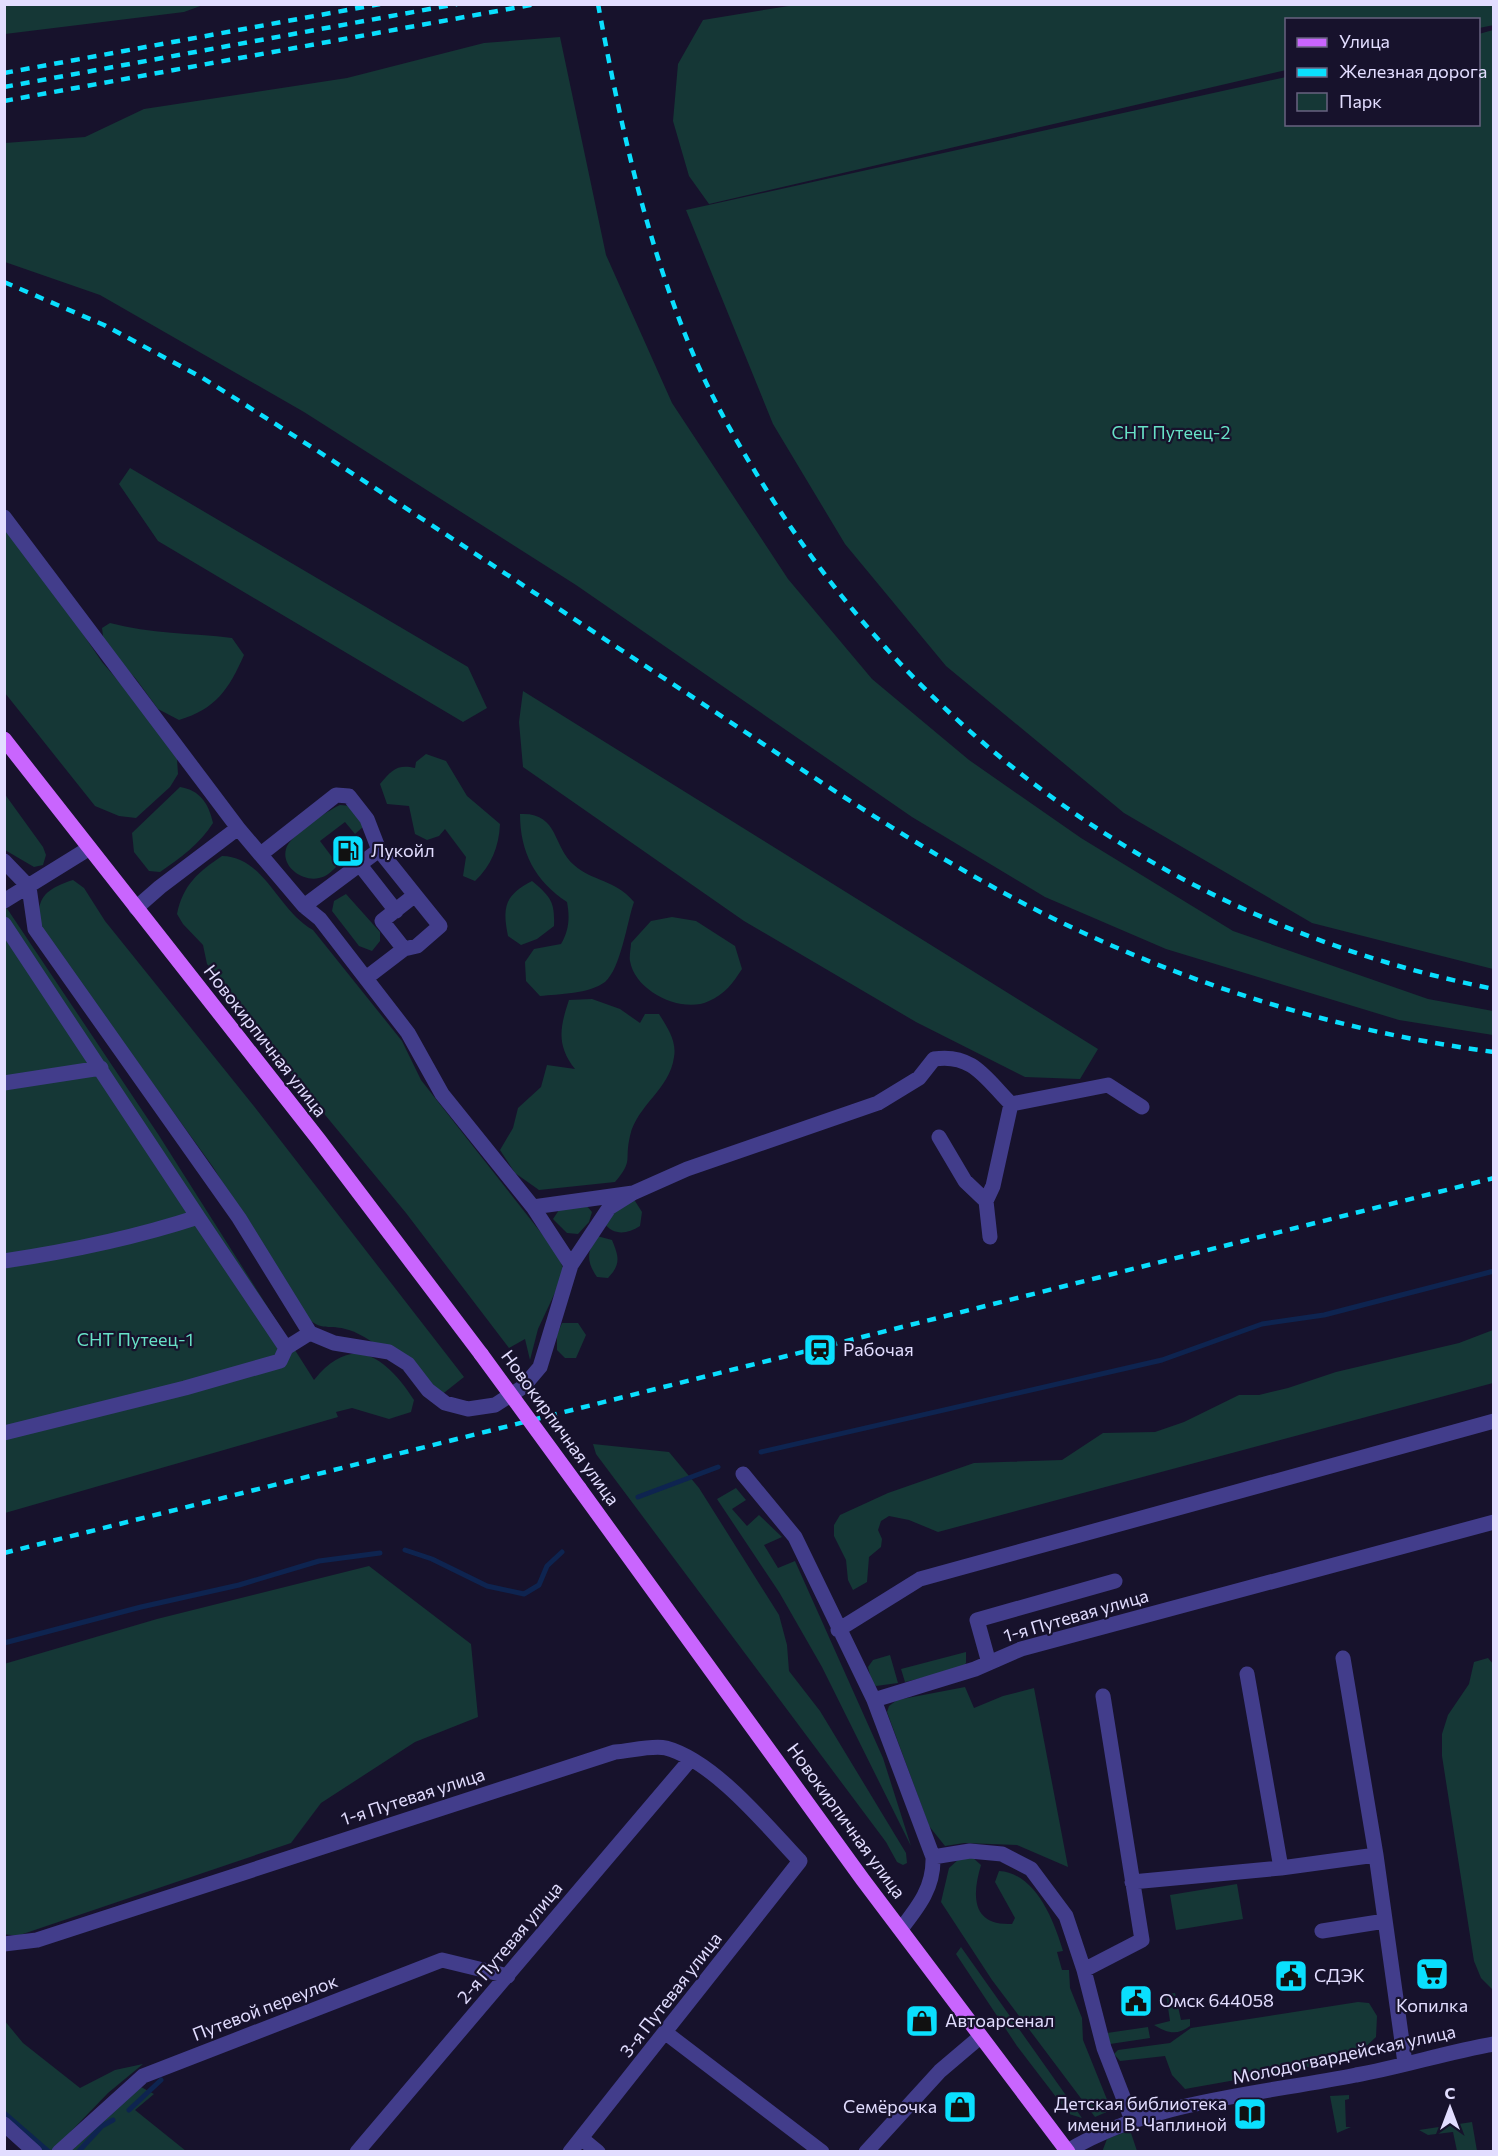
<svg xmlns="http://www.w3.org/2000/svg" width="1498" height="2156" font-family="Commissioner,sans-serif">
	<rect width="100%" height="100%" fill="#17122c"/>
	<path fill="#153736" d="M 801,4 L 1493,4 L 1494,25 L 1479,28 L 1478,20 L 1286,20 L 1286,70 L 709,204 L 689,176 L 673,121 L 678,64 L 703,20 Z
		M 4,5 L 5,4 L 203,5 L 184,12 L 5,34 Z
		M 1493,30 L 1494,30 L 1493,969 L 1312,923 L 1124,813 L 946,666 L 845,544 L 773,424 L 686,210 L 1286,77 L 1286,124 L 1478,124 L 1479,34 Z
		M 560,37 L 606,255 L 672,403 L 788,579 L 872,679 L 969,760 L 1081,838 L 1233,931 L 1428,999 L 1493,1011 L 1493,1035 L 1399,1020 L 1166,949 L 1045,897 L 912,817 L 576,585 L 304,412 L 100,295 L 5,262 L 5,143 L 85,137 L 144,109 L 347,78 L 484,43 Z
		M 130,468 L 468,667 L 487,708 L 463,722 L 158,541 L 119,484 Z
		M 5,530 L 64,606 L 102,662 L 141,707 L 177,759 L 178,774 L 170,787 L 136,818 L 119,816 L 95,806 L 5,693 Z
		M 110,623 C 150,634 192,633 232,638 L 244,655 C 229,689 216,709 179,720 L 158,709 L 136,679 L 104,644 L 102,628 Z
		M 523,691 L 1098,1049 L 1080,1079 L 1025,1077 L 916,1022 L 744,921 L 523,767 L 519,722 Z
		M 426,754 L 446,761 L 467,796 L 500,824 C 499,847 491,866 475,881 L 463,876 L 466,857 L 445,829 L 439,836 L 427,840 L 415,834 L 409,806 L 387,804 L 380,784 C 392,770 397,764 415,768 L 416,762 Z
		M 180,787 C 200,790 209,804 213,823 C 200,844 180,858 160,872 L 149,871 L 134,852 L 132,833 Z
		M 4,793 L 43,847 L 46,855 L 43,865 L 34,867 L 5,850 Z
		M 340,805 L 351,806 L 364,826 L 355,834 L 345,822 L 320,841 L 338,865 C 333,870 327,877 319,878 C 303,882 281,867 286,849 C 289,836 327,811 340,805 Z
		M 520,814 C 559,812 552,846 574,865 C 593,882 615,879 634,902 C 627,922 621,968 605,982 C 589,994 559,994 540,996 L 526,981 L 525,962 L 534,949 L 561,944 C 569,930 570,918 567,902 C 535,881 520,852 520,814 Z
		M 222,856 C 265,857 277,910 313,930 L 402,1041 L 421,1080 L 557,1253 L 563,1268 L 559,1284 L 538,1329 L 530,1360 L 525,1339 L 509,1348 L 406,1213 L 218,985 L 215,973 L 207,964 L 203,945 L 183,924 L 177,914 C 183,885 198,872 222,856 Z
		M 73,880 L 84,888 L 105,921 L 253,1105 L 464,1377 L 440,1396 C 418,1379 375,1338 349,1330 C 328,1323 323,1334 303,1314 L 213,1167 L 41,929 C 34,899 45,889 73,880 Z
		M 532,881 C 551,897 555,902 554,926 L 537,939 L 521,945 L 508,936 C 502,907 505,895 532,881 Z
		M 346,894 L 380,932 L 380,941 L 372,951 L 359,946 L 332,911 L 334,901 Z
		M 4,904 L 158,1134 L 314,1380 C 353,1331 387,1358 414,1400 L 411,1412 L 389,1419 L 352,1408 L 336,1412 L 338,1417 L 5,1513 Z
		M 672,917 L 696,921 L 735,946 L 742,969 C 733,983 725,994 709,1001 C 683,1014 635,992 630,961 C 629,956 631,948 631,943 L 651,921 Z
		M 592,999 L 620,1009 L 640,1023 L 645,1014 L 659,1014 C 667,1027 677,1041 674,1057 C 670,1089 637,1105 630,1136 C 624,1161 634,1160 615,1182 L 539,1190 L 515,1173 L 500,1150 L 513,1128 L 518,1108 L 541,1087 L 547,1065 L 575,1069 C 556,1045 560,1027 569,1000 Z
		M 619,1198 L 635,1201 L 642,1212 L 640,1226 C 627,1234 614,1236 604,1223 Z
		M 586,1205 L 592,1212 L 589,1222 L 578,1234 L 567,1233 L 553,1219 L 559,1210 Z
		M 597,1236 L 612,1240 C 619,1257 621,1264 608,1278 L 597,1277 C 586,1261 587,1252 597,1236 Z
		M 562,1323 L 578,1323 L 586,1335 L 576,1358 L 565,1358 L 557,1350 L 557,1335 Z
		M 1493,1330 L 1493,1383 L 938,1532 L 909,1520 L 889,1516 L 881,1521 L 878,1530 L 882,1539 L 881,1547 L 869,1557 L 867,1582 L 853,1590 L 848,1580 L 846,1560 L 834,1536 L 834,1525 L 840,1515 L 888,1493 L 974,1463 L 1062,1460 L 1103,1433 L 1155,1432 L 1184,1422 L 1239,1395 L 1259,1395 L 1288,1388 L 1336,1372 L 1459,1343 Z
		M 593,1444 L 669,1452 L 699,1488 L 779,1615 L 787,1645 L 789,1671 L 820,1711 L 906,1853 L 907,1863 L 903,1865 L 897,1862 L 886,1842 L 596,1454 Z
		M 736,1488 L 746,1500 L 732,1509 L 747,1526 L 759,1515 L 782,1537 L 764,1545 L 778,1568 L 795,1561 L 883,1758 L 911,1846 L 822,1667 L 779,1592 L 717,1499 Z
		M 369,1566 L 471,1644 L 478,1717 L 415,1742 L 321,1803 L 291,1843 L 17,1936 L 4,1934 L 4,1664 L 157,1619 Z
		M 966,1652 L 966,1663 L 962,1668 L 905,1682 L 901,1669 Z
		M 890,1655 L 898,1683 L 876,1686 L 872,1683 L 868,1667 L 873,1660 Z
		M 1488,1658 L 1494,1665 L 1493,1990 L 1481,1978 L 1474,1961 L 1442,1756 L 1442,1734 L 1448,1715 L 1469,1684 L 1474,1662 Z
		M 965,1687 L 974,1708 L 1003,1696 L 1034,1688 L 1068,1867 L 1017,1845 L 964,1843 L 945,1846 L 929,1826 L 887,1712 L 889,1706 L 897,1700 Z
		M 972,1857 L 981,1865 C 972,1895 971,1926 1012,1924 L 1015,1918 L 995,1882 L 999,1871 C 1036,1873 1054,1921 1063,1951 L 1057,1952 L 1062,1970 L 1069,1970 L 1070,1988 L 1082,2018 L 1083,2040 L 1108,2102 L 1109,2111 L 1095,2117 L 992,1980 L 941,1902 L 949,1868 L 959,1859 Z
		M 1237,1884 L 1243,1919 L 1176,1930 L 1170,1895 Z
		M 961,1947 L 1082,2118 L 1069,2114 L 1017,2046 L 956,1954 Z
		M 1175,1993 L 1181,2020 L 1190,2019 L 1190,2026 C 1177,2036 1167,2033 1154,2025 L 1170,2021 L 1166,1994 Z
		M 1358,2002 L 1369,2003 L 1377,2016 L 1376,2037 L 1359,2053 L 1341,2061 L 1185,2089 L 1172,2075 L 1165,2056 L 1120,2061 L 1114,2054 L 1118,2050 L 1170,2043 L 1191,2028 Z
		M 4,2020 L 23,2043 L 80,2088 L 115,2070 L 143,2064 L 108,2093 L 52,2151 L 42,2151 L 5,2119 Z
		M 1148,2027 L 1150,2038 L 1110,2044 L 1107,2033 Z
		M 141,2087 L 154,2094 L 135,2110 L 186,2151 L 70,2152 Z
		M 1349,2095 L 1349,2099 L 1345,2100 L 1346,2127 L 1351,2127 L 1337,2133 L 1330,2096 Z
		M 1472,2122 L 1477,2151 L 1457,2151 L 1453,2132 L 1428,2135 L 1419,2130 Z
		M 1130,2130 L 1137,2151 L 1102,2152 L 1107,2139 Z"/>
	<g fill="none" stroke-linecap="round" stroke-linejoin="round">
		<path stroke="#0e2450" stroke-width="5" d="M 761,1452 L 1162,1360 L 1262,1324 L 1324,1315 L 1494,1271
			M 638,1497 L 718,1467
			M 405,1550 L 432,1559 L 487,1586 L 524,1594 L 539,1585 L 547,1566 L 562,1552
			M 4,1643 L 141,1607 L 239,1585 L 319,1561 L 380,1553
			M 129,2110 L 161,2080
			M 4,2113 L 49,2152
			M 78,2152 L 102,2126 L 113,2120"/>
		<path stroke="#423d8b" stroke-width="15" d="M 4,517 L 238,828
			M 261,854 L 336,795 L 349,796 L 367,819 L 379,850
			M 4,861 L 29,887 L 35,929 L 239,1218 L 310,1333 L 334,1343 L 389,1352 L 408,1364 L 428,1390 L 445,1403 L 468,1409 L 495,1405 L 523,1387 L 540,1367 L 571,1265 L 609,1208 L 633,1193
			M 360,865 L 396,911
			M 4,901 L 88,849
			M 304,906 L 379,850 L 415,895 L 382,921 L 404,949 L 366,978
			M 136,908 L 160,887 L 238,828 L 304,906 L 320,919 L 408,1033 L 442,1094 L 533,1207 L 571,1265
			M 4,924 L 198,1217
			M 404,949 L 417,946 L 440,926 L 415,895
			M 4,1083 L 101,1068
			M 1011,1104 L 1108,1085 L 1142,1107
			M 939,1137 L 965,1181 L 986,1201
			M 533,1207 L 633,1193 L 687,1169 L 878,1103 L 919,1078 L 934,1059 C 973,1053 986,1079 1011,1104 L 993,1186 L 986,1201 L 990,1237
			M 4,1261 C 71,1251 134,1238 198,1217 L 286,1348 L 280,1361 L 185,1388 L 4,1433
			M 286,1348 L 310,1333
			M 743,1474 L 795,1537 L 874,1700 L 933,1857 C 934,1887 919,1906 901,1929
			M 838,1630 L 920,1579 L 1494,1421
			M 1343,1658 L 1376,1855 L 1405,2063
			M 989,1663 L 977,1620 L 1115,1581
			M 1247,1674 L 1281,1868
			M 874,1700 L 975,1669 L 1021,1649 L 1494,1522
			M 933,1857 L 970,1851 L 1002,1854 L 1031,1869 L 1066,1916 L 1084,1970 L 1104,2048 L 1132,2120
			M 1132,1882 L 1281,1868 L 1376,1855
			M 1322,1931 L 1385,1921
			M 4,1944 L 37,1940 L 615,1752 C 630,1751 652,1745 666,1748 C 714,1761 766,1825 800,1861 L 570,2152
			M 1084,1970 L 1142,1940 L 1103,1696
			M 666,2033 L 822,2152
			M 4,2124 L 35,2152
			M 581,2138 L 598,2152
			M 59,2152 L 143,2076 L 442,1960 L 508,1976
			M 357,2152 L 691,1759
			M 866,2152 L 940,2071 L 980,2037
			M 1066,2152 C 1148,2101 1262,2094 1356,2075 C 1402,2067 1447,2052 1494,2044"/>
		<path stroke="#c965fe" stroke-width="15" d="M 4,739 L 319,1140 L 481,1354
			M 579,1488 L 863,1880 L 1068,2152"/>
		<path stroke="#0adffe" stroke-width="4.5" stroke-dasharray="9 8" stroke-linecap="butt" d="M 598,4 C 620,122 645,238 691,349 C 712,400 740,448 769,494 C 934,755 1191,929 1494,989
			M 4,73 L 380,4
			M 4,87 L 457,4
			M 4,101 L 536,4
			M 4,282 L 104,325 L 201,377 C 366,480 528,589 691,696 C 797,766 904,840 1017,900 C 1165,978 1327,1030 1494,1052
			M 4,1553 L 1494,1178"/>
		<path stroke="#c965fe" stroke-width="15" d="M 481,1354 L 579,1488"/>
	</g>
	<defs>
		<symbol id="fuel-square" viewBox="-11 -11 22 22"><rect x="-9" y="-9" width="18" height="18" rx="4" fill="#0adffe" stroke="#17122c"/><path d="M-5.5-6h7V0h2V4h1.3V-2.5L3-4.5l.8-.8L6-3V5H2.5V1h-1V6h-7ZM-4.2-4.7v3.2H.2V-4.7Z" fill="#111"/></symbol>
		<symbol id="station-square" viewBox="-11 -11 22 22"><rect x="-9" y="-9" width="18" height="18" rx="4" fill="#0adffe" stroke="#17122c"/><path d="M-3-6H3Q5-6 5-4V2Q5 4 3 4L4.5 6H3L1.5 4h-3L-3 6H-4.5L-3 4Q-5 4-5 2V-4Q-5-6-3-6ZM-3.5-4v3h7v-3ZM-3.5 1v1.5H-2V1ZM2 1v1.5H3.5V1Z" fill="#111"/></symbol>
		<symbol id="supermarket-square" viewBox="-11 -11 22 22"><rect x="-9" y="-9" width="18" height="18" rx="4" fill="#0adffe" stroke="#17122c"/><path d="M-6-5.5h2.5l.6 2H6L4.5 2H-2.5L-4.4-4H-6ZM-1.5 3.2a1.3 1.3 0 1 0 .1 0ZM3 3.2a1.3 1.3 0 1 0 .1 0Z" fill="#111"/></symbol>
		<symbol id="civic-square" viewBox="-11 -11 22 22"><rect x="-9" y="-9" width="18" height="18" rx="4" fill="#0adffe" stroke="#17122c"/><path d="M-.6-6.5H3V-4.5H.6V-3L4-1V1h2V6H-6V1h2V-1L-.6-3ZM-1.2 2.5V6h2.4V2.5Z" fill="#111"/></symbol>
		<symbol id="shop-square" viewBox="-11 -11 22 22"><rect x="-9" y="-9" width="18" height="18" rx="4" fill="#0adffe" stroke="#17122c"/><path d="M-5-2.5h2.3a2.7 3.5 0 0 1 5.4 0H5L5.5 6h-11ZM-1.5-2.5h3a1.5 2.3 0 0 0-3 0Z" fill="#111"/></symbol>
		<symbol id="library-square" viewBox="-11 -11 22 22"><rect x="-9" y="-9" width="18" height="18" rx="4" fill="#0adffe" stroke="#17122c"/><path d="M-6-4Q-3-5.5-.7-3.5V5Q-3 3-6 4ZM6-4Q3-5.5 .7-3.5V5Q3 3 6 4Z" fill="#111"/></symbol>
	</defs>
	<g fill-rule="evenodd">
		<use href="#fuel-square" x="329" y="832" width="38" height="38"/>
		<use href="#station-square" x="801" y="1331" width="38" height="38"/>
		<use href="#supermarket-square" x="1413" y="1955" width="38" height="38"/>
		<use href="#civic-square" x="1272" y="1957" width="38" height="38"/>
		<use href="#civic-square" x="1117" y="1982" width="38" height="38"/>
		<use href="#shop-square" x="903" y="2002" width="38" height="38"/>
		<use href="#shop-square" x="941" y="2088" width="38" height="38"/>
		<use href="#library-square" x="1231" y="2095" width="38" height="38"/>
	</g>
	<g text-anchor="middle" stroke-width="4.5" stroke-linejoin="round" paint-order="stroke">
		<g font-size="18" fill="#67e1c6" stroke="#17122c">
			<text x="1171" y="439">СНТ Путеец-2</text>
			<text x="135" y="1346">СНТ Путеец-1</text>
		</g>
		<g font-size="18" fill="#e2ddff" stroke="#17122c" text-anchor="start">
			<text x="371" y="857">Лукойл</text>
			<text x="843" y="1356">Рабочая</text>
			<text x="1314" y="1982">СДЭК</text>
			<text x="1159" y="2007">Омск 644058</text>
			<text x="1432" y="2012" text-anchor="middle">Копилка</text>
			<text x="945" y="2027">Автоарсенал</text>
			<text x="1227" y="2110" text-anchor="end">Детская библиотека<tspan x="1227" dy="21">имени В. Чаплиной</tspan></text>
			<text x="937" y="2113" text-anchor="end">Семёрочка</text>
		</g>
		<g font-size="18" fill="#e2ddff" stroke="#17122c">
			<text transform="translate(265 1041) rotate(52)" y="6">Новокирпичная улица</text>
			<text transform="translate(560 1428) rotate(54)" y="6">Новокирпичная улица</text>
			<text transform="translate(1076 1616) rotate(-16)" y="6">1-я Путевая улица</text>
			<text transform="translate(413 1797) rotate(-18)" y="6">1-я Путевая улица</text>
			<text transform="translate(846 1821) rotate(54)" y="6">Новокирпичная улица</text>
			<text transform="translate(510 1943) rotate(-50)" y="6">2-я Путевая улица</text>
			<text transform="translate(671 1995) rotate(-52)" y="6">3-я Путевая улица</text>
			<text transform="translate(265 2008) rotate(-21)" y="6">Путевой переулок</text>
			<text transform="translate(1344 2055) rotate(-12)" y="6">Молодогвардейская улица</text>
		</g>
	</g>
	<rect width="1498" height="2156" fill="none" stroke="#e2ddff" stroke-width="12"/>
	<rect x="1285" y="18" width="195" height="108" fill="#17122c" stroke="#686380" stroke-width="1.5"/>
	<rect x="1297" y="38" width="30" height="9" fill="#c965fe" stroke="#686380" stroke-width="1.5"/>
	<text x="1339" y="48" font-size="18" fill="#e2ddff">Улица</text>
	<rect x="1297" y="68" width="30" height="9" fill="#0adffe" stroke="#686380" stroke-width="1.5"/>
	<text x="1339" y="78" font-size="18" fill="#e2ddff">Железная дорога</text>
	<rect x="1297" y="93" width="30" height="18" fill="#153736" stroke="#686380" stroke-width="1.5"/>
	<text x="1339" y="108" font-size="18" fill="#e2ddff">Парк</text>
	<g transform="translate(1450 2108)" stroke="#17122c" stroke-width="4.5" paint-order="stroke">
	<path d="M0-4.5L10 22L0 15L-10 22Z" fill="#e2ddff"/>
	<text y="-9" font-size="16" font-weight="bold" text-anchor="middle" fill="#e2ddff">С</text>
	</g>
</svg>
